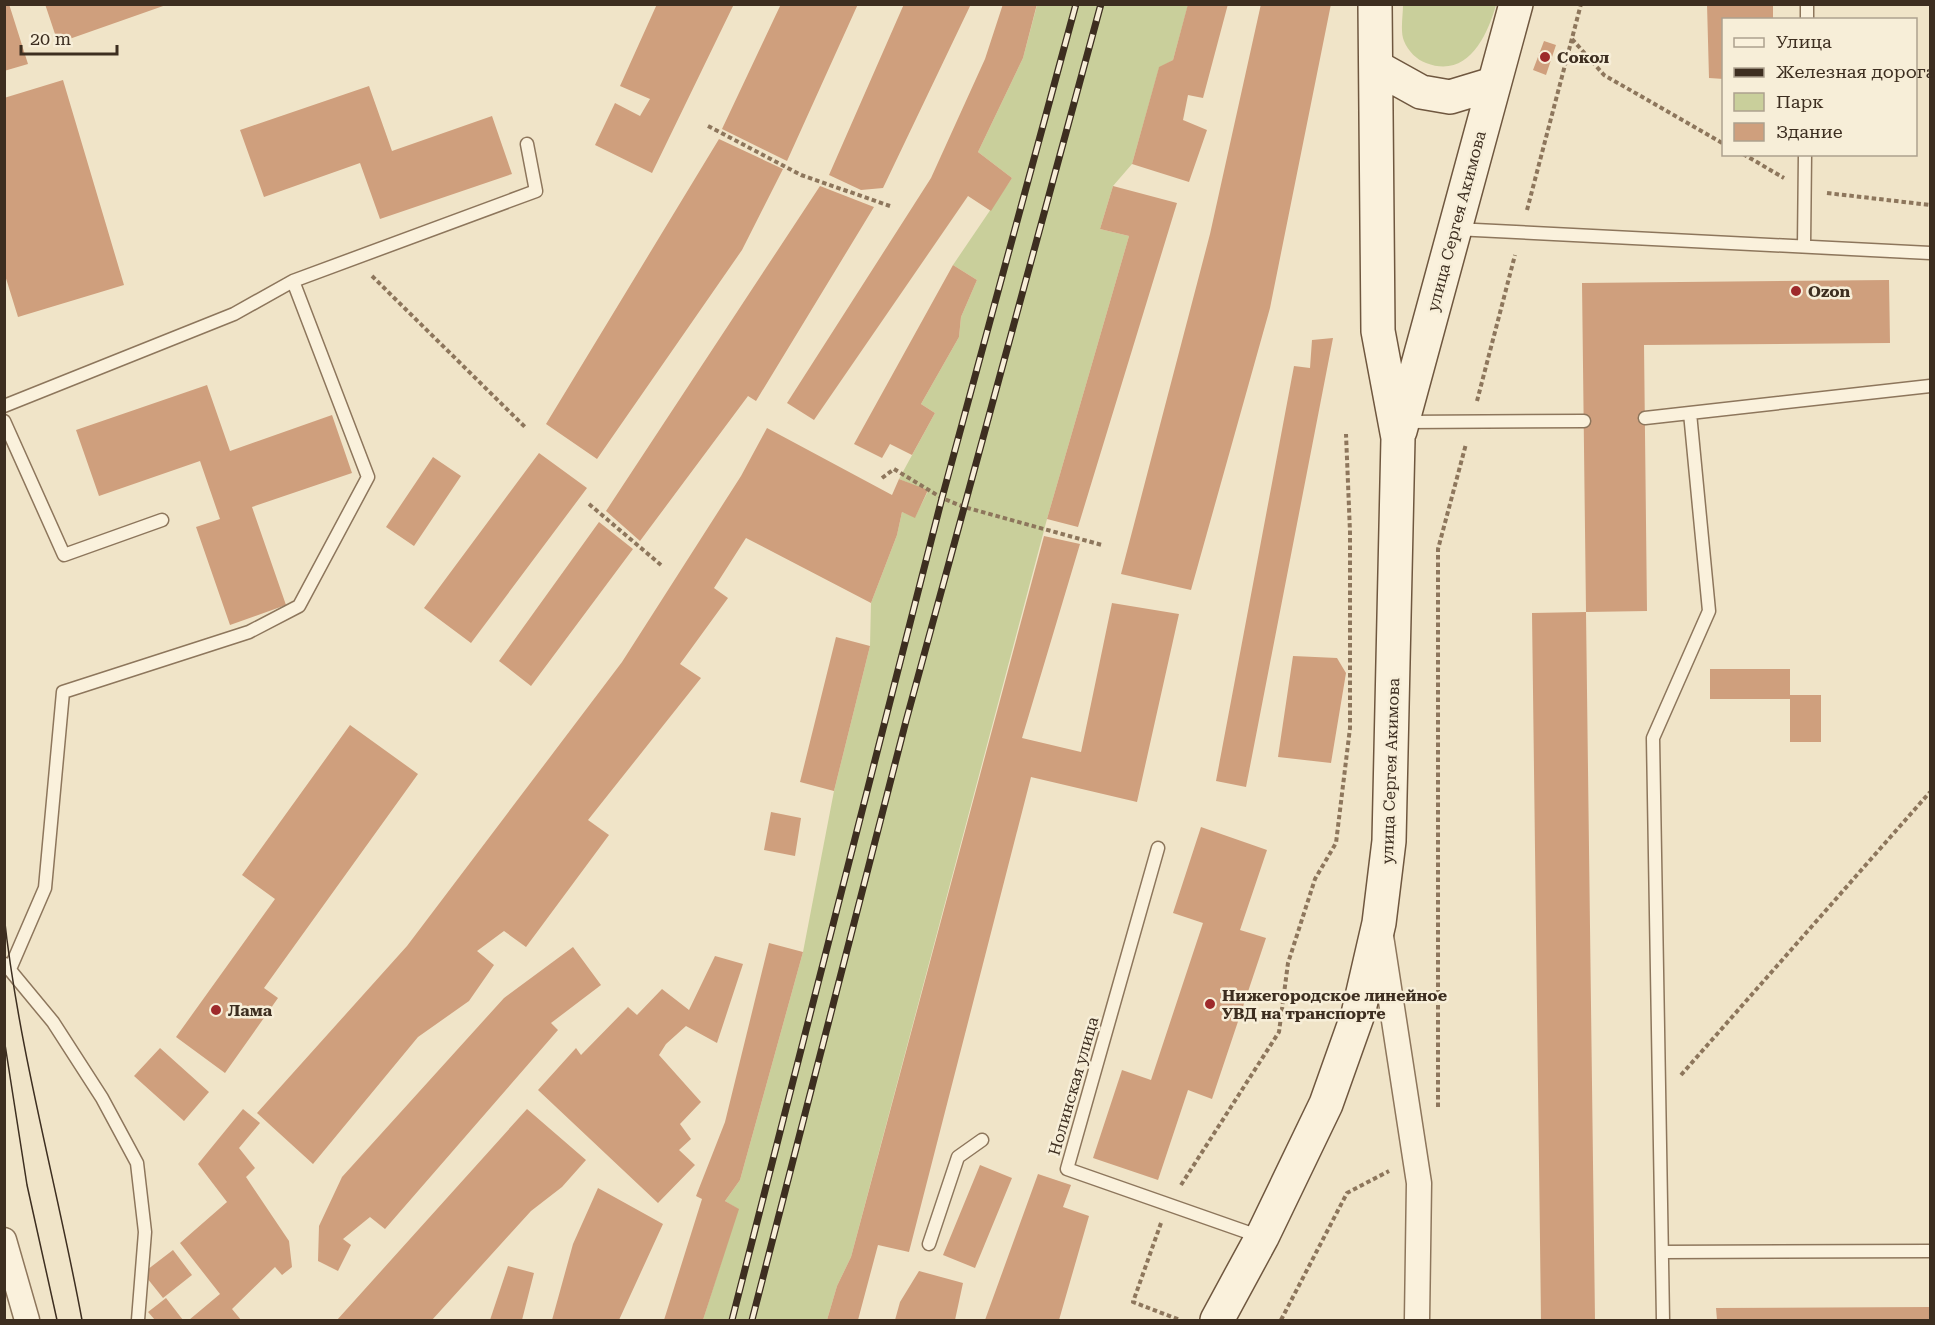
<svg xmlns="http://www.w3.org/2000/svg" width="1935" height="1325" font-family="'Roboto Serif',serif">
	<rect width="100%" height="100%" fill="#f0e4c8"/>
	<path fill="#c9cf9b" d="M 1037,5 L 1188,5 L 1173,60 L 1159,68 L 1132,164 L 1113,186 L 1100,229 L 1129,236 L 1047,519 L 851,1257 L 837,1286 L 827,1320 L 703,1320 L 738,1209 L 725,1201 L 740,1180 L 803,952 L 834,791 L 870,646 L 871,603 L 897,535 L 902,512 L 915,517 L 928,491 L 899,479 L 935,413 L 921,404 L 959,337 L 961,317 L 977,280 L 953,265 L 1012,178 L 978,152 L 1023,58 Z
		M 1403,5 L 1403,4 L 1496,5 C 1487,37 1467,79 1426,63 C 1417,60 1408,51 1404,41 C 1400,32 1403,15 1403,5 Z"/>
	<path fill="#cf9f7d" d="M 4,4 L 9,4 L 28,64 L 4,71 Z
		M 45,4 L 166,4 L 166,5 L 58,43 Z
		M 657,4 L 734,4 L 652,173 L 595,145 L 615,103 L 640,116 L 650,99 L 620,86 Z
		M 781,4 L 858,4 L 787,161 L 722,129 Z
		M 904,4 L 971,4 L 883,188 L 861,190 L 829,175 Z
		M 1003,4 L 1037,4 L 1023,58 L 978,152 L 1012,178 L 991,211 L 968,196 L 814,420 L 787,403 L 931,178 L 985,59 Z
		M 1188,4 L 1228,4 L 1203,98 L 1188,95 L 1183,120 L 1207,130 L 1189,182 L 1132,164 L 1159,67 L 1173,60 Z
		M 1261,4 L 1331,4 L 1270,308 L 1191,590 L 1121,574 L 1210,234 Z
		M 1707,4 L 1773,4 L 1773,20 L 1724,20 L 1724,79 L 1709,78 Z
		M 1544,41 L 1556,45 L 1546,75 L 1533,70 Z
		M 63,80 L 124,285 L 18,317 L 4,272 L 4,98 Z
		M 369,86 L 392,151 L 492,116 L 512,174 L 380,219 L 360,163 L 264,197 L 240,130 Z
		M 719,139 L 783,169 L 742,250 L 597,459 L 546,424 Z
		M 820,186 L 874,207 L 756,401 L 748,396 L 640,541 L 606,511 Z
		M 1113,186 L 1177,203 L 1078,527 L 1047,519 L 1129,236 L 1100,229 Z
		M 953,265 L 977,280 L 961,317 L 959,337 L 921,404 L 935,413 L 912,455 L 890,444 L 882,458 L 854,444 Z
		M 1889,280 L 1890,343 L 1644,345 L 1647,611 L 1586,612 L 1582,283 Z
		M 1333,338 L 1246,787 L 1216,781 L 1294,366 L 1310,368 L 1312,340 Z
		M 207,385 L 230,451 L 332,415 L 352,473 L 252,507 L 286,605 L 230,625 L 196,527 L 220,519 L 200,461 L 99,496 L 76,430 Z
		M 767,428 L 892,495 L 899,479 L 928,490 L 915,518 L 902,512 L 897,535 L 871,603 L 746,538 L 714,588 L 728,598 L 680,664 L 701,678 L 588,820 L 609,835 L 526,947 L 504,931 L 477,951 L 494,965 L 469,1001 L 418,1037 L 313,1164 L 257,1113 L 407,946 L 622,662 L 741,476 Z
		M 539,453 L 587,488 L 471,643 L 424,608 Z
		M 433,457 L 461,476 L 414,546 L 386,527 Z
		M 599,522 L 633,549 L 531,686 L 499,661 Z
		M 1044,536 L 1080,544 L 1022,738 L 1081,752 L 1112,603 L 1179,614 L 1137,802 L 1031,777 L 909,1252 L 878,1245 L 858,1320 L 827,1320 L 837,1286 L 851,1257 Z
		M 1586,612 L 1595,1320 L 1541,1320 L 1532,613 Z
		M 836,637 L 870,646 L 834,791 L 800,782 Z
		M 1293,656 L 1337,658 L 1346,673 L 1331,763 L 1278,757 Z
		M 1710,669 L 1790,669 L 1790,695 L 1821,695 L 1821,742 L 1790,742 L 1790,699 L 1710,699 Z
		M 350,725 L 418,774 L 264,988 L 278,998 L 225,1073 L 176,1037 L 275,899 L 242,875 Z
		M 771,812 L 801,818 L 795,856 L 764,850 Z
		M 1201,827 L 1267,850 L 1240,930 L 1266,938 L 1212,1099 L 1188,1090 L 1158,1180 L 1093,1158 L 1122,1070 L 1151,1080 L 1203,923 L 1173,913 Z
		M 769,943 L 803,952 L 740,1180 L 725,1201 L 739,1209 L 703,1320 L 664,1320 L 702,1199 L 696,1196 L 725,1122 Z
		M 573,947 L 601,985 L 551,1023 L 558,1030 L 385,1229 L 370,1217 L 343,1239 L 351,1245 L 338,1271 L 318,1261 L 319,1226 L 342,1177 L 504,998 Z
		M 715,956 L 743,964 L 717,1043 L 686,1026 L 666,1044 L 659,1055 L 701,1102 L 680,1124 L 691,1139 L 679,1150 L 695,1165 L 658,1203 L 538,1090 L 576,1048 L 581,1055 L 628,1007 L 637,1015 L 662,989 L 689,1010 Z
		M 160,1048 L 209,1092 L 184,1121 L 134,1076 Z
		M 243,1109 L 260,1123 L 239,1148 L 255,1168 L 246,1177 L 289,1241 L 292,1267 L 282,1275 L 275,1267 L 232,1309 L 241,1320 L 189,1320 L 220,1294 L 180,1243 L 227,1202 L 198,1164 Z
		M 527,1109 L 586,1160 L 562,1187 L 531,1211 L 432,1320 L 337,1320 Z
		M 980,1165 L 1012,1178 L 975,1268 L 943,1255 Z
		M 1038,1174 L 1071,1185 L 1063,1207 L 1089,1216 L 1059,1320 L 985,1320 Z
		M 598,1188 L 663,1224 L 619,1320 L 552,1320 L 573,1244 Z
		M 173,1250 L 192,1275 L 163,1298 L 143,1273 Z
		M 508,1266 L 534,1273 L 522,1320 L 490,1320 Z
		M 919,1271 L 963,1283 L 955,1320 L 895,1320 L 900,1302 Z
		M 166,1298 L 183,1320 L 155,1320 L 148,1312 Z
		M 1930,1307 L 1930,1320 L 1717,1320 L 1716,1308 Z"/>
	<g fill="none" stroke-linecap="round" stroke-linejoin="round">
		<defs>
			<path id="service" d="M 1807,20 L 1807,4
				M 1455,229 L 1930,253
				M 1804,246 L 1805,154
				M 4,406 L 234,314 L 293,281 L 536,191 L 527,144
				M 1645,418 L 1930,386
				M 4,421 L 64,555 L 162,520
				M 1404,422 L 1584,421
				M 1158,848 L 1067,1169 L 1261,1237
				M 5,964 L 53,1022 L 102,1098 L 137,1163 L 145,1232 L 138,1320
				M 10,969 L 45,888 L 63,692 L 249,632 L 299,606 L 368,477 L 293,281
				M 929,1244 L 958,1157 L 982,1140
				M 1662,1252 L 1930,1251
				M 1663,1320 L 1653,738 L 1709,611 L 1690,413"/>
			<path id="minor" d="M 1381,936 L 1419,1183 L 1417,1320
				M 4,1240 L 27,1320"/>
			<path id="secondary" d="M 1376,67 L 1421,92 L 1450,97 L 1493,84
				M 1400,431 L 1516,4
				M 1217,1320 L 1262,1237 L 1326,1104 L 1358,1014 L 1379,923 L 1389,841 L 1398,438 L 1378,331 L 1375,4"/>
		</defs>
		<use href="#service" stroke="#8d765c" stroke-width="15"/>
		<use href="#minor" stroke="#8d765c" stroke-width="27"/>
		<use href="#secondary" stroke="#6f573f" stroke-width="36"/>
		<path stroke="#8d765c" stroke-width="4" stroke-dasharray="4.5 3" stroke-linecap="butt" d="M 1572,39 L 1604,75 L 1724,144
			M 708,126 L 801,175 L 890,206
			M 1743,154 L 1784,178
			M 1827,193 L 1930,205
			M 1527,210 L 1581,4
			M 372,276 L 526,428
			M 1477,401 L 1515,255
			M 882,478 L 894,469 L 942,498 L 964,507 L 1102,545
			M 589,504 L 661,565
			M 1681,1075 L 1930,792
			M 1438,1107 L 1438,549 L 1466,444
			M 1181,1185 L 1279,1032 L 1288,963 L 1315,879 L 1336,843 L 1350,728 L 1350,532 L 1346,434
			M 1161,1223 L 1133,1302 L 1180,1320
			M 1281,1320 L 1347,1193 L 1389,1171"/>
		<use href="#service" stroke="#faf1dc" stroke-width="12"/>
		<use href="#minor" stroke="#faf1dc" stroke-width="24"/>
		<use href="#secondary" stroke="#faf1dc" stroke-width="33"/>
		<path stroke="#3d2e20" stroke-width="1.5" d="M 4,915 C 19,1052 57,1185 82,1320
			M 4,1038 L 27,1185 L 57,1320"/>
		<defs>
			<path id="rail" d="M 732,1320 L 942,498 L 1076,4
				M 752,1320 L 906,721 L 1101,4"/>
		</defs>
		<use href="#rail" stroke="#3d2e20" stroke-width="7"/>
		<use href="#rail" stroke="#f7eed8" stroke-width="4.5" stroke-dasharray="14" stroke-linecap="butt"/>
	</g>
	<g fill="#9e2a2b" stroke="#f7eed8" stroke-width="2">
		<circle cx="1545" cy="57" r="6"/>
		<circle cx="1796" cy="291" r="6"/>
		<circle cx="1210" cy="1004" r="6"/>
		<circle cx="216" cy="1010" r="6"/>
	</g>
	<g text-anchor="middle" stroke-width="5" stroke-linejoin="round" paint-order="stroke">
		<g font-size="16" font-weight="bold" fill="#3d2e20" stroke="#f7eed8" text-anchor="start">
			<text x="1557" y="63">Сокол</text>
			<text x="1808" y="297">Ozon</text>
			<text x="1222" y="1001">Нижегородское линейное<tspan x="1222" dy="18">УВД на транспорте</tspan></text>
			<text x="228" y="1016">Лама</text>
		</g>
		<g font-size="16" fill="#3d2e20" stroke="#f7eed8">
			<text transform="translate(1456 221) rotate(-75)" y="6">улица Сергея Акимова</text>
			<text transform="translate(1390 771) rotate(-88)" y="6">улица Сергея Акимова</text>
			<text transform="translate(1073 1086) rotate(-74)" y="6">Нолинская улица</text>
		</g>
	</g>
	<rect width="1935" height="1325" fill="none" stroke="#3d2e20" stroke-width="12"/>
	<rect x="1722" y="18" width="195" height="138" fill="#f7eed8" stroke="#ada18e" stroke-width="1.5"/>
	<rect x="1734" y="38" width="30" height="9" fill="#faf1dc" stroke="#ada18e" stroke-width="1.5"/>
	<text x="1776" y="48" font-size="18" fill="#3d2e20">Улица</text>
	<rect x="1734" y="68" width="30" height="9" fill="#3d2e20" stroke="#ada18e" stroke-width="1.5"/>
	<text x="1776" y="78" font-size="18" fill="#3d2e20">Железная дорога</text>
	<rect x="1734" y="93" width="30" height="18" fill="#c9cf9b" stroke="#ada18e" stroke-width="1.5"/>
	<text x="1776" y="108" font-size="18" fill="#3d2e20">Парк</text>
	<rect x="1734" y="123" width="30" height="18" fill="#cf9f7d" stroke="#ada18e" stroke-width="1.5"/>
	<text x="1776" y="138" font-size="18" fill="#3d2e20">Здание</text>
	<path d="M21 45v9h96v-9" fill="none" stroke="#3d2e20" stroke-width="3"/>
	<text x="30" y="45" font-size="18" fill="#3d2e20" stroke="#f7eed8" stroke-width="4.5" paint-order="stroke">20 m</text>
</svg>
